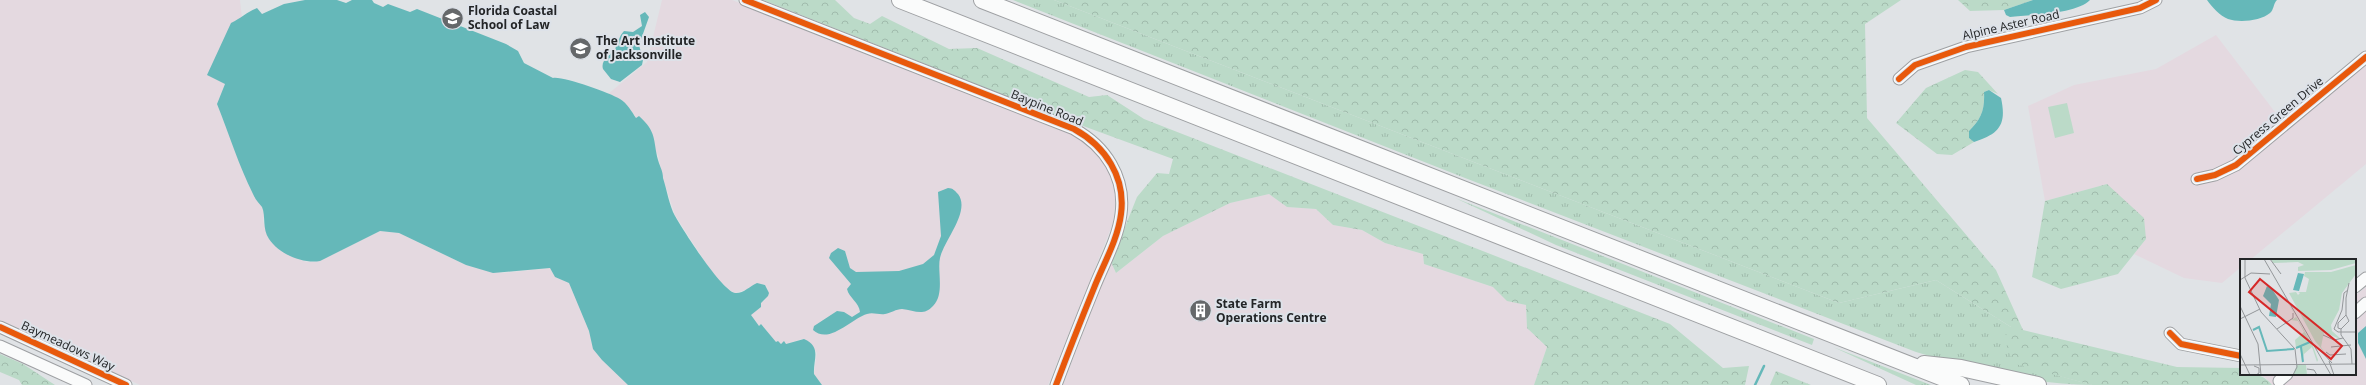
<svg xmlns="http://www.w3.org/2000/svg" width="2366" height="385" font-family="'Open Sans',sans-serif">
	<defs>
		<pattern id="grass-tufts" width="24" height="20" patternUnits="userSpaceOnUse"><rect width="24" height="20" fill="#bbdac8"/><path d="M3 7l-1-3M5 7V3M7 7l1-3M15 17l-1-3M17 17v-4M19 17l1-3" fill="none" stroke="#a0bbac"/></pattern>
		<pattern id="forest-crowns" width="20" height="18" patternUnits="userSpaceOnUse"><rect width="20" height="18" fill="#bbdac8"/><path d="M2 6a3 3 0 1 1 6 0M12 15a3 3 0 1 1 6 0" fill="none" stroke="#a0bbac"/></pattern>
	</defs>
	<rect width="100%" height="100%" fill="#e0e3e6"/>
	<path fill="#e4d9e0" d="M 0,0 L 240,0 L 242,18 L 235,20 L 225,84 L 217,104 L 249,186 L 262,207 L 264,214 L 263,221 L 269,239 L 290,255 L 306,262 L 312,262 L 320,261 L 380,231 L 399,233 L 466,265 L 502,273 L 550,268 L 555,277 L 569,283 L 589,331 L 593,349 L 602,360 L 628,385 L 140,385 L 0,320 Z
		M 662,0 L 732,0 L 1072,134 L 1096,150 L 1108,168 L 1116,196 L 1113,223 L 1048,385 L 822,385 L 814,374 L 817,353 L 811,344 L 802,339 L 786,344 L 776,342 L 761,324 L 759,326 L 750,315 L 761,307 L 761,303 L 765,300 L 768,290 L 767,287 L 764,284 L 735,293 L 728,289 L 713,274 L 675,215 L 663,178 L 658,155 L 637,118 L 622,100 L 608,94 L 647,62 Z
		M 2216,35 L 2288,129 L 2366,64 L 2366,164 L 2250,260 L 2241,260 L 2241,267 L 2222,283 L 2184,278 L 2134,254 L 2146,239 L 2107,184 L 2045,201 L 2028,106 L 2074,85 L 2156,69 Z
		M 1269,194 L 1287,207 L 1316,209 L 1333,225 L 1362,230 L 1385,243 L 1423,254 L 1424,264 L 1493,287 L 1507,300 L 1526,305 L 1527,328 L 1547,347 L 1534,385 L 1063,385 L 1109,265 L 1111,262 L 1116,273 L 1163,236 L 1230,203 Z
		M 2366,287 L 2366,385 L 2272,385 L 2266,378 L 2259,375 L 2355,374 L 2355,296 Z"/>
	<path fill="url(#grass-tufts)" d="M 1013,0 L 1054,0 L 1839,303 L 1936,280 L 2011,327 L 2060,376 L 2092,385 C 2033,385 1973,369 1916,352 L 1465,178 Z
		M 1455,198 L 1814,339 L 1812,345 L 1556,245 Z
		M 1833,347 L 1931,385 L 1916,385 Z"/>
	<path fill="url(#forest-crowns)" d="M 763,0 L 835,0 L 854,18 L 870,24 L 882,16 L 949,49 L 977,48 L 1089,97 L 1107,95 L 1144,119 L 1670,324 L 1723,368 L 1749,366 L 1745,385 L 1534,385 L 1547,347 L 1527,328 L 1526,305 L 1507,301 L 1493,287 L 1424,264 L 1423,254 L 1385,243 L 1362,230 L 1333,225 L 1316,209 L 1287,207 L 1269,194 L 1230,203 L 1163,236 L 1116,273 L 1111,262 L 1137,197 L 1157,173 L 1169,174 L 1173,159 L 1075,123 Z
		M 1054,0 L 1901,0 L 1865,24 L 1867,118 L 1996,270 L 2023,330 L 2177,367 L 2241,368 L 2241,374 C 2255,374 2263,374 2272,385 L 2092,385 L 2015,364 L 2008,351 L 2005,337 L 2011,327 L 1936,280 L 1839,303 Z
		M 1958,0 L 2033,0 L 2004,10 L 1970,11 Z
		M 1965,70 L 1978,72 L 1998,94 L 1989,90 L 1984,92 C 1985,110 1981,119 1969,131 L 1969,138 L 1974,142 L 1952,155 L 1937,154 L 1896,123 L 1926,88 Z
		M 2107,184 L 2144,218 L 2146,239 L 2118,274 L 2061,289 L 2032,277 L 2045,201 Z
		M 0,354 L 23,364 L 55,385 L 22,385 L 19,380 L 0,372 Z
		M 1776,371 L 1811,385 L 1770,385 Z"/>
	<path fill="#bbdac8" d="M 2067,103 L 2074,133 L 2055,138 L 2048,107 Z"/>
	<path fill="#65b8b9" d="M 305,0 L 337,0 L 346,3 L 352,0 L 372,0 L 374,3 L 383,7 L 388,4 L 410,12 L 417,9 L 506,44 L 518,51 L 524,63 L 553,78 C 563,76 610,93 620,99 C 627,103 632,112 636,118 L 639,116 C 657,132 653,140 658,160 C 660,167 663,171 663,178 C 667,190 669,205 675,216 C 683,230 721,290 735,293 C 743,294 750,286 757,283 L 765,285 L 769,293 L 768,296 L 761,303 L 761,307 L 751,315 L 759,326 L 761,324 L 776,342 L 778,341 L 781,344 L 784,341 L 786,344 L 804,339 C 822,347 813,359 814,374 L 822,385 L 628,385 L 602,360 L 593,349 L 589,331 L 569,283 L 555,277 L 550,268 L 493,273 L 466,265 L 399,233 L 380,231 L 320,261 C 303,264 279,254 269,239 C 262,229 266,216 262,207 C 259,203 255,199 253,194 C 239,166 229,134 217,104 L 225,84 L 207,75 L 231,23 C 241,18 247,12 257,8 L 262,14 L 284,4 Z
		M 2033,0 L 2090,0 C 2077,14 2030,15 2010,17 L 2006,15 L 2004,10 Z
		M 2207,0 L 2277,0 C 2273,4 2274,10 2270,13 C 2261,21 2239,23 2228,19 C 2220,16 2212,7 2207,0 Z
		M 645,12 L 649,17 L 639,45 L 643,60 L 642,65 L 620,82 L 611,79 L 603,69 C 600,59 612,55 616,47 C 619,41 619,36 624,31 L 633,32 L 642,26 L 640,15 Z
		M 1989,90 L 2001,98 C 2007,125 1999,134 1974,142 L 1969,138 L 1969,131 C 1981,119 1985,110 1984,92 Z
		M 948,188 C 953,188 955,191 958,194 C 971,211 944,240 940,258 C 937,271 945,294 933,306 C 923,317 914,310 902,309 C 896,309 891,313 885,314 C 879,315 873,312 867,314 C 851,319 829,345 813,330 L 814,326 L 837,311 L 844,312 L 852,317 L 860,312 C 859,302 849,298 847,289 L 851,284 L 829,258 L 831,253 L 838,248 L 845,251 L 850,268 L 856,272 L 899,271 L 923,264 L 934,255 L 941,236 L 938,192 Z
		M 2366,326 L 2366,359 L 2358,343 L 2358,333 Z"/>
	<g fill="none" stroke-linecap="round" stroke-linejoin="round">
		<path stroke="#65b8b9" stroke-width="2.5" d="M 1755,385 L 1764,366"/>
		<defs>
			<path id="minor" d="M 745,0 L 1074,129 C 1105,146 1126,177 1121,214 C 1118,239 1103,265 1094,288 C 1081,320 1068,353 1056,385
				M 1899,79 L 1915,65 L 1966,47 L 2140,8 L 2156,0
				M 2197,179 L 2215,175 L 2236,165 L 2366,57
				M 2355,287 L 2366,278
				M 2355,313 L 2366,303
				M 0,327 L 126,385
				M 2170,333 L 2181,344 L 2241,356
				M 0,346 L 86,385
				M 2279,381 L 2287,374"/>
			<path id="highway" d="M 900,0 L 1878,385
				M 982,0 L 1961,385
				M 1924,364 L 1961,368 L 2038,385"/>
		</defs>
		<use href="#minor" stroke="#9ea0a3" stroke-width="13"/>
		<use href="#highway" stroke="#9ea0a3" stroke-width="18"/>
		<use href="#minor" stroke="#fafbfb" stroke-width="11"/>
		<use href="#highway" stroke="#fafbfb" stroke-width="16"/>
		<defs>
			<path id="cycleway" d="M 745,0 L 1074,129 C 1105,146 1126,177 1121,214 C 1118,239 1103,265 1094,288 C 1081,320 1068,353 1056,385
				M 1899,79 L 1915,65 L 1966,47 L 2140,8 L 2156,0
				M 2197,179 L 2215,175 L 2236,165 L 2366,57
				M 0,327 L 126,385
				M 2170,333 L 2181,344 L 2241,356"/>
		</defs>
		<use href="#cycleway" stroke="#dde2e9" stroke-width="8"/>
		<use href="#cycleway" stroke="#e8590c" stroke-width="6"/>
	</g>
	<defs>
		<symbol id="university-disc" viewBox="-11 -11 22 22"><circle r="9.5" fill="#65686a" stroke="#dde2e9"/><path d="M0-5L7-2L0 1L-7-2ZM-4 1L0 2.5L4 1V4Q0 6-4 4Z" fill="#fff"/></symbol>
		<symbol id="school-disc" viewBox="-11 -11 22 22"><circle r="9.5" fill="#65686a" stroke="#dde2e9"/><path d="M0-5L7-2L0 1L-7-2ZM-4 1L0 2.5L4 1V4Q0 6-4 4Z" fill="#fff"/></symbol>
		<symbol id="building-disc" viewBox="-11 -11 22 22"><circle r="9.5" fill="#65686a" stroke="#dde2e9"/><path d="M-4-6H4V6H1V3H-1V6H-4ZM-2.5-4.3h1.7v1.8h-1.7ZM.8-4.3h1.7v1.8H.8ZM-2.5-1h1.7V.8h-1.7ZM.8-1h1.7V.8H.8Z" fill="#fff"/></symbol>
	</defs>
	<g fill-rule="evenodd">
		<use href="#university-disc" x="440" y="6" width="25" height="25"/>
		<use href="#school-disc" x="568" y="36" width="25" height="25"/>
		<use href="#building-disc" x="1188" y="298" width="25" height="25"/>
	</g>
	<g text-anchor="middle" stroke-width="4" stroke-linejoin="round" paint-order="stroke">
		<g font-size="12" font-weight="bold" fill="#232527" stroke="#dde2e9" text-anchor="start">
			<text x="468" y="15">Florida Coastal<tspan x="468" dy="14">School of Law</tspan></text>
			<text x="596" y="45">The Art Institute<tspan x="596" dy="14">of Jacksonville</tspan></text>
			<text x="1216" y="308">State Farm<tspan x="1216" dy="14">Operations Centre</tspan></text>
		</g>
		<g font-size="12" fill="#232527" stroke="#dde2e9">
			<text transform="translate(2011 25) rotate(-13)" y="4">Alpine Aster Road</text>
			<text transform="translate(1047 108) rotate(22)" y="4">Baypine Road</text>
			<text transform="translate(2278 116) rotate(-40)" y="4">Cypress Green Drive</text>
			<text transform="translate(68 346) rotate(25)" y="4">Baymeadows Way</text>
		</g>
	</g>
	<g transform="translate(2240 259)">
		<rect width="116" height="116" fill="#e0e3e6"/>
		<path d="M 31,0 L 116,0 L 116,4 L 91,11 L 58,12 L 58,8 L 64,6 L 58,3 L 33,4 ZM 116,6 L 116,15 L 102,34 L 99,51 L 91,66 L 92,72 L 102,81 L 84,73 L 81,88 L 85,94 L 75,82 L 49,34 L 56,33 L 58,36 L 60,34 L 58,33 L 66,33 L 69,20 L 64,17 L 65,13 L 91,13 ZM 31,14 L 73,87 L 78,101 L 77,103 L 72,88 L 64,95 L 62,104 L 61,94 L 60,89 L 56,89 L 55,81 L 64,73 L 58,62 L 51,61 L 56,58 ZM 57,106 L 66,106 L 67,116 L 53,116 Z" fill="#bbdac8"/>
		<path d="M 58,14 L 64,15 L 59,32 L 53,31 ZM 27,27 L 32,30 L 39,41 L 36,58 L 29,57 L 31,45 L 23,37 Z" fill="#65b8b9"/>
		<path fill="none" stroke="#65b8b9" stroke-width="2" d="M 13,71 L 19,68 L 27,92 L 54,90M 61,88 L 63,103M 56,89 L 70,83"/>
		<path fill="none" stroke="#94979a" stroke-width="1" d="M 5,0 L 5,19 L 21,53 L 55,90 L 57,108 L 53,116M 24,0 L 91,116M 30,0 L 41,15M 0,21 L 11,14 L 30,15M 108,31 L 104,34 L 102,51 L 94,70 L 98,73 L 116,73M 0,47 L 18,85 L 21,116M 106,56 L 106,39 L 109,24M 0,60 L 20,50M 37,70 L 53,59 L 53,54M 101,70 L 101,76 L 111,90 L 112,105M 101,70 L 98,69 L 98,64 L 106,56M 101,70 L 109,62 L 106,56M 83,76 L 94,81 L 103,79M 91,88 L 111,86M 79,90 L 92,104M 86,93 L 90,96 L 106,95M 0,95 L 10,116M 89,102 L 94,116M 0,106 L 116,105M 14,107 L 19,109 L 19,114 L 16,116M 67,110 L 74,111 L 77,116"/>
		<path fill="#d62828" fill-opacity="0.15" stroke="#d62828" stroke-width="2" d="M 20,20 L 102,87 L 91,100 L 9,33 Z"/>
		<rect width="116" height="116" fill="none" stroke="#232527" stroke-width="2"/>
	</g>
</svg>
